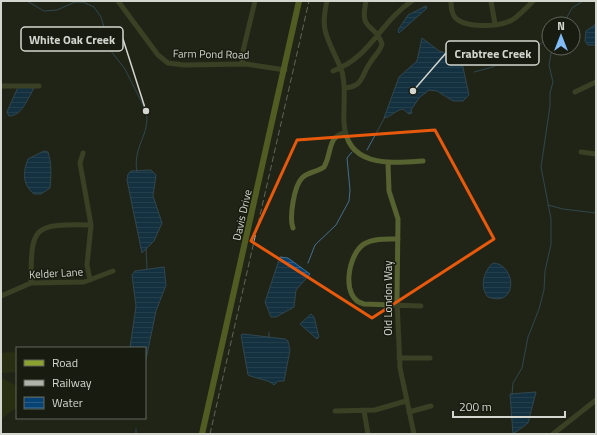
<svg xmlns="http://www.w3.org/2000/svg" width="597" height="435" font-family="'Titillium Web',sans-serif">
	<defs>
		<pattern id="water-rules" width="6" height="5" patternUnits="userSpaceOnUse"><rect width="6" height="5" fill="#064274"/><path d="M0 2.5h6" fill="none" stroke="#295d87"/></pattern>
	</defs>
	<rect width="100%" height="100%" fill="#212518"/>
	<path fill="#323b0c" d="M 15,352 L 16,372 L 1,373 L 1,353 Z
		M 1,378 L 17,386 L 17,407 L 1,419 Z"/>
	<path fill="url(#water-rules)" stroke="#446f8f" d="M 426,6 L 427,8 L 399,33 L 398,30 L 408,15 Z
		M 596,24 L 596,45 L 588,45 L 585,41 L 586,31 Z
		M 422,38 L 439,51 L 458,57 L 462,63 L 469,95 L 463,101 L 453,101 L 437,91 L 429,90 L 419,98 L 411,110 L 412,113 L 409,114 L 403,109 C 396,110 392,116 384,118 L 399,77 L 417,61 Z
		M 18,87 L 34,88 C 28,98 22,116 9,116 L 7,112 Z
		M 44,151 L 48,152 C 52,164 51,176 50,188 L 41,194 L 34,194 C 22,184 23,172 28,159 Z
		M 151,170 L 156,175 L 153,196 L 162,223 L 154,241 L 142,253 L 127,180 L 128,174 L 131,171 Z
		M 280,257 L 288,258 L 310,274 L 296,290 L 294,307 L 276,317 L 271,317 L 265,302 Z
		M 493,263 C 516,264 519,308 488,297 C 479,286 484,271 493,263 Z
		M 164,267 L 166,285 L 156,311 L 145,364 L 145,348 L 130,348 L 136,306 L 132,275 L 135,271 Z
		M 311,314 L 314,317 L 319,337 L 317,339 L 300,324 Z
		M 243,334 L 285,339 L 288,341 L 290,350 L 284,381 L 278,381 L 274,385 C 268,379 256,379 248,375 L 241,335 Z
		M 536,392 L 528,423 L 513,434 L 510,394 Z"/>
	<g fill="none" stroke-linecap="round" stroke-linejoin="round">
		<path stroke="#446f8f" stroke-width="1" d="M 27,1 L 44,11 L 57,10 L 75,2 L 83,2 L 94,7 L 101,17 L 111,51 L 125,69 L 146,111 C 151,135 132,146 137,172
			M 555,24 L 566,19 L 572,8 L 583,1
			M 474,72 L 493,67 L 501,62 L 533,51 L 549,36
			M 367,150 L 385,117
			M 548,205 L 563,209 L 596,213
			M 146,248 L 147,269
			M 308,263 L 315,245 L 336,225 L 349,201 L 350,190 L 347,158 L 352,152
			M 269,337 L 269,332
			M 512,395 L 513,383 L 522,368 L 528,337 L 539,309 L 544,290 L 545,271 L 551,244 L 551,219 L 541,167 L 550,106 L 550,93 L 553,82 L 549,65 L 552,48
			M 136,429 L 136,434"/>
		<path stroke="#576231" stroke-width="5" d="M 118,1 L 158,55 L 168,63 L 184,65 L 246,64 L 285,70
			M 327,1 C 320,30 327,37 338,62 C 340,67 343,72 343,77 C 346,92 343,108 344,123 C 347,168 391,163 423,161
			M 451,1 C 451,6 451,11 454,16 C 463,29 500,27 512,20 C 520,15 527,7 533,1
			M 491,1 L 495,24
			M 242,64 L 243,51 L 255,1
			M 333,71 C 371,57 380,22 412,1
			M 1,86 L 39,86
			M 344,88 C 364,87 361,75 370,63 C 374,56 380,52 382,44 C 375,22 359,33 366,1
			M 575,92 L 596,82
			M 581,152 L 596,154
			M 83,153 L 80,163 L 91,225
			M 388,163 L 389,191 L 398,219 L 397,300 L 400,368 L 414,434
			M 293,228 C 289,218 294,186 302,178 C 308,172 317,172 324,167 C 332,154 327,136 345,133
			M 398,239 C 387,239 374,238 364,244 C 348,254 340,299 364,304 L 421,306
			M 31,283 C 31,225 33,224 91,225 L 87,265 L 90,280
			M 1,296 L 31,283 L 84,282 L 113,271
			M 399,358 L 430,358
			M 335,411 L 375,410 L 406,401
			M 364,411 L 368,434
			M 409,412 L 431,406
			M 553,434 L 596,400"/>
		<path stroke="#8ba130" stroke-width="6" d="M 202,434 L 299,1"/>
		<path stroke="#afb3aa" stroke-width="1" stroke-dasharray="6 3" stroke-linecap="butt" d="M 210,434 L 309,1"/>
	</g>
	<path d="M0 0H597V435H0ZM 435,130 L 494,239 L 372,318 L 251,241 L 297,140 Z" fill="#212518" fill-opacity=".55" fill-rule="evenodd"/>
	<path fill="none" stroke="#e8590c" stroke-width="3" stroke-linejoin="round" d="M 435,130 L 494,239 L 372,318 L 251,241 L 297,140 Z"/>
	<g text-anchor="middle" stroke-width="3" stroke-linejoin="round" paint-order="stroke">
		<g font-size="11" fill="#d4d7cf" stroke="#181b0f">
			<text transform="translate(211 54) rotate(1)" y="4">Farm Pond Road</text>
			<text transform="translate(242 215) rotate(-77)" y="4">Davis Drive</text>
			<text transform="translate(56 273) rotate(-3)" y="4">Kelder Lane</text>
			<text transform="translate(388 298) rotate(-90)" y="4">Old London Way</text>
		</g>
	</g>
	<path fill="none" stroke="#d4d7cf" stroke-width="1.5" d="M146 111L123 39M413 91L446 53"/>
	<g fill="#d4d7cf" stroke="#181b0f" stroke-width="1.5">
		<circle cx="146" cy="111" r="4"/>
		<circle cx="413" cy="91" r="4"/>
	</g>
	<g fill="#181b0f" stroke="#d4d7cf" stroke-width="1.5">
		<rect x="21" y="27" width="102" height="24" rx="4"/>
		<rect x="446" y="41" width="93" height="24" rx="4"/>
	</g>
	<g font-size="12" text-anchor="middle" font-weight="bold" fill="#d4d7cf">
		<text x="72" y="44">White Oak Creek</text>
		<text x="493" y="58">Crabtree Creek</text>
	</g>
	<rect width="597" height="435" fill="none" stroke="#d4d7cf" stroke-width="4"/>
	<rect x="16" y="347" width="130" height="72" fill="#181b0f" stroke="#63665c"/>
	<rect x="24" y="360" width="20" height="6" fill="#8ba130" stroke="#63665c"/>
	<text x="52" y="367" font-size="12" fill="#d4d7cf">Road</text>
	<rect x="24" y="380" width="20" height="6" fill="#afb3aa" stroke="#63665c"/>
	<text x="52" y="387" font-size="12" fill="#d4d7cf">Railway</text>
	<rect x="24" y="397" width="20" height="12" fill="url(#water-rules)" stroke="#63665c"/>
	<text x="52" y="407" font-size="12" fill="#d4d7cf">Water</text>
	<g transform="translate(561 36)"><circle r="19" fill="#181b0f" stroke="#63665c"/>
	<path d="M0-3L7 15L0 10L-7 15Z" fill="#82bcfa"/>
	<text y="-6" font-size="11" font-weight="bold" text-anchor="middle" fill="#d4d7cf">N</text>
	</g>
	<path d="M453 411v6h112v-6" fill="none" stroke="#d4d7cf" stroke-width="2"/>
	<text x="459" y="411" font-size="12" fill="#d4d7cf" stroke="#181b0f" stroke-width="3" paint-order="stroke">200 m</text>
</svg>
